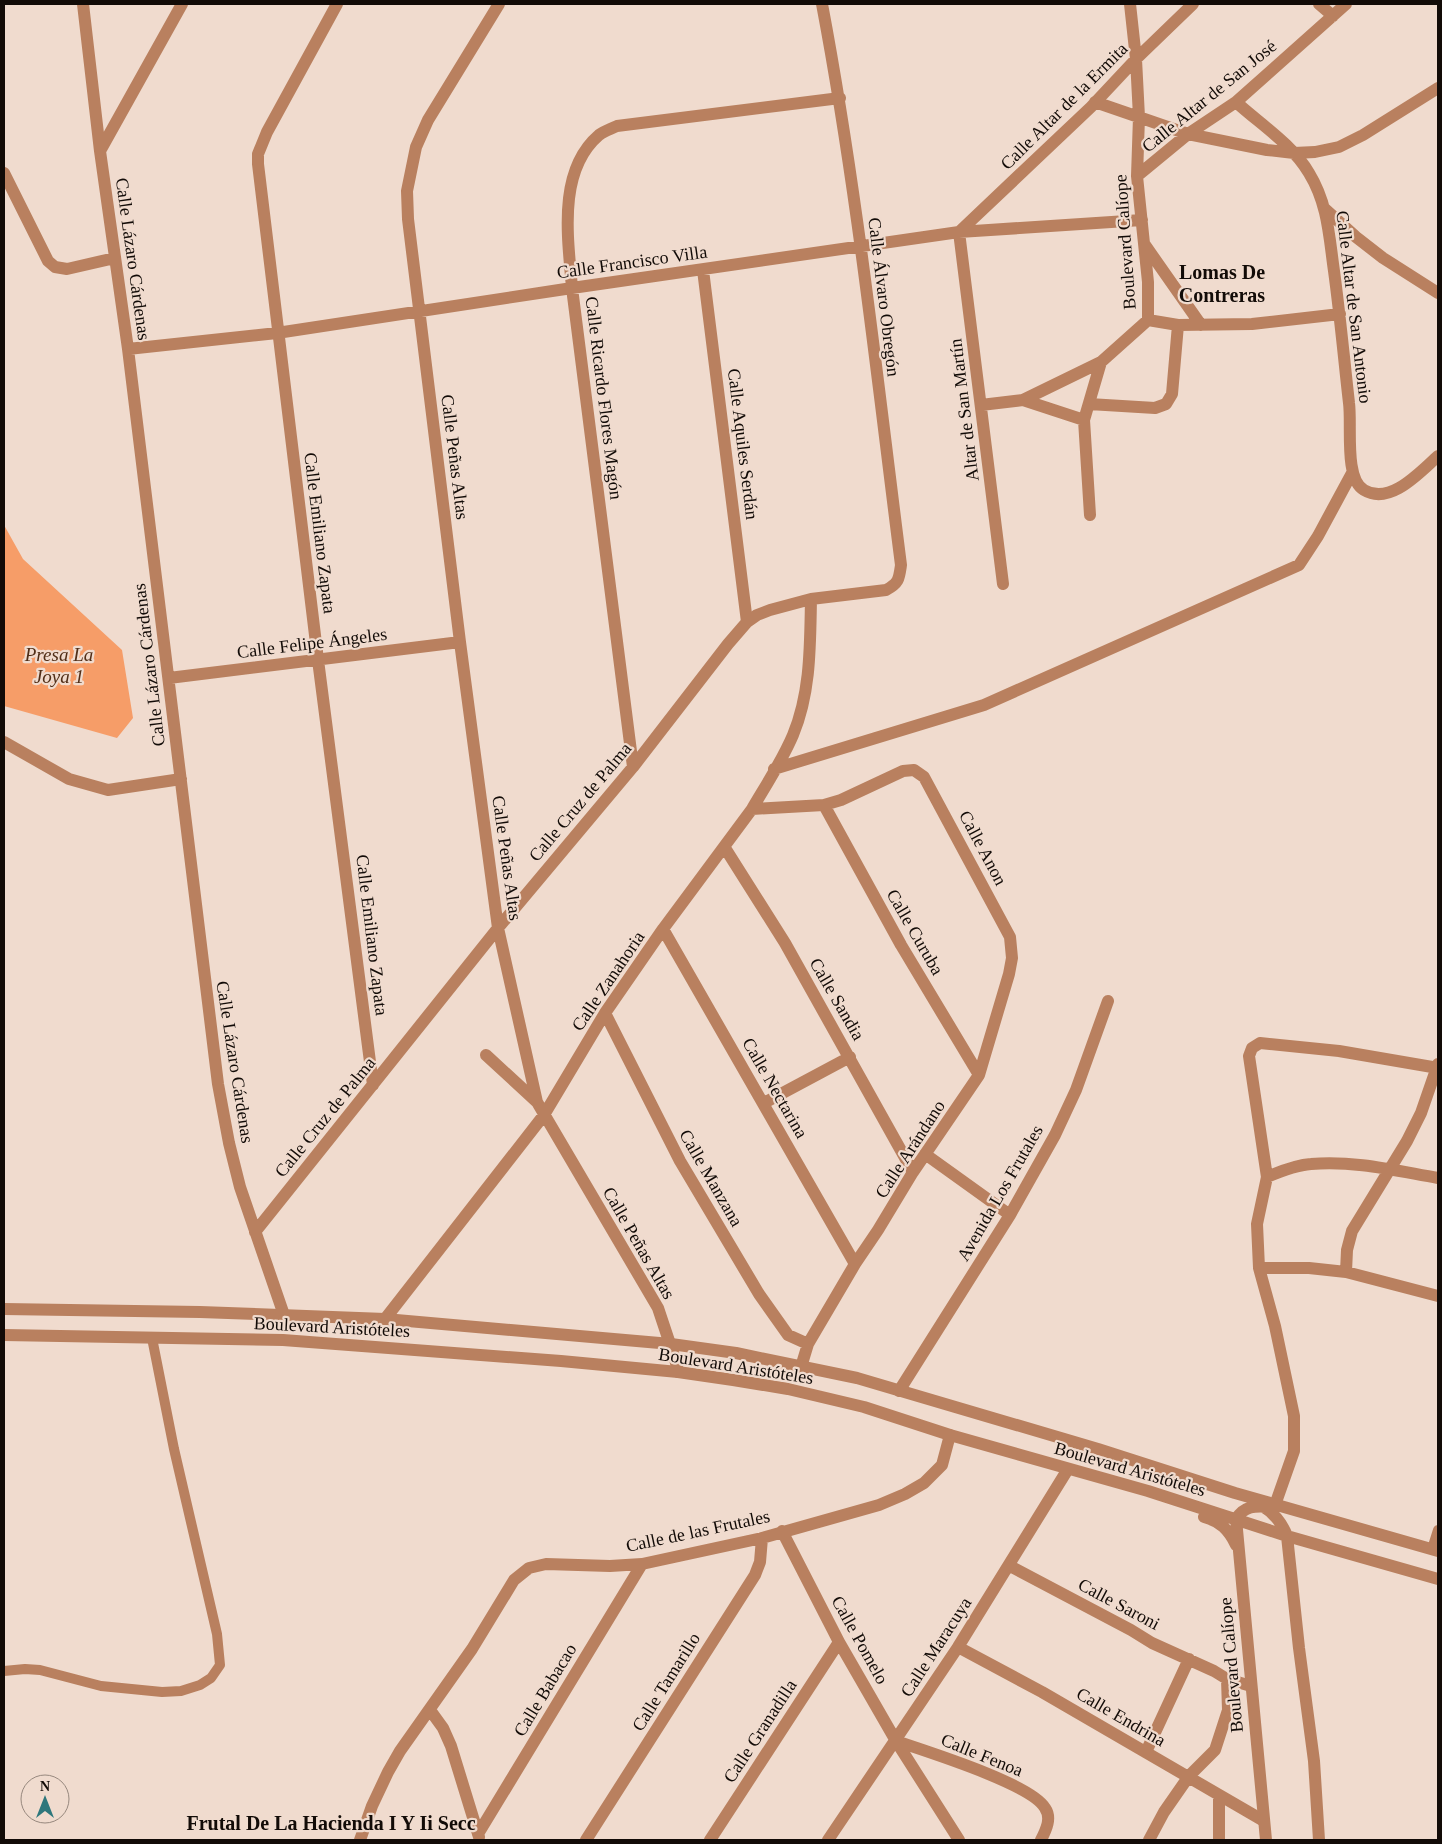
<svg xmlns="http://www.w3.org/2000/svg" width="1442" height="1844" font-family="'Times New Roman',serif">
	<rect width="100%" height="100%" fill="#f0dbce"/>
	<path fill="#f69d68" d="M 4,525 L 23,559 L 122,650 L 133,718 L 117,738 L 4,706 Z"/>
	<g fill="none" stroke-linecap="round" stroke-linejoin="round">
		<path stroke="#b9805f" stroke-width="10" d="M 1432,1549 L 1438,1530
			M 4,1671 L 25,1669 L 40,1670 L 101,1686 L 162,1692 L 181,1691 L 200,1685 L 211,1678 L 220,1665 L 217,1634 L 174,1449 L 152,1338"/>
		<path stroke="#b9805f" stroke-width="12" d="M 83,4 L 100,151 L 128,349 L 218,1084 L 229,1143 L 240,1187 L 284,1315
			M 337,4 L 267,132 L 258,154 L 258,164 L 318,660 L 373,1085
			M 499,4 L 428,120 L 416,147 L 407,191 L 408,219 L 460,642 L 498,928 L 537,1102 L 658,1308 L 675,1359 L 678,1372
			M 1319,4 L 1333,16
			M 1095,102 L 1188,134 L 1267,150 L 1294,153 L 1315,152 L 1339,147 L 1363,135 L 1438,88
			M 1236,102 C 1260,124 1292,144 1309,173 C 1328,204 1329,236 1334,271 C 1340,315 1344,359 1349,403 C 1352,425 1344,479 1364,490 C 1390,506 1420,472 1438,456
			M 100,151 L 182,4
			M 4,173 L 48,261 L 55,267 L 67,269 L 115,258
			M 1137,176 L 1188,134 L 1236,102 L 1346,4
			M 1325,209 L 1356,237 L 1383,258 L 1438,293
			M 1145,245 L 1201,325
			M 703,270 L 747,622
			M 1148,320 L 1178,325 L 1252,324 L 1340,314
			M 128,349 L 277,333 L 572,288 L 959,232 L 1142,220
			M 1023,400 L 1084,420
			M 1089,404 L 1155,408 L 1166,404 L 1172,394 L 1178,325
			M 981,405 L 1023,400 L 1101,362
			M 1090,515 L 1084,420 L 1101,362 L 1148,320 L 1148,282 L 1137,176 L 1139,117 L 1136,59 L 1130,4
			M 1003,584 L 959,232 L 1091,107 L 1136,59 L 1193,4
			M 169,678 L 460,642
			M 4,742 L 69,779 L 108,790 L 181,779
			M 633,767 L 572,288 C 568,238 557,171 599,135 C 604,131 611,129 617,126 L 840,98
			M 774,769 L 984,705 L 1299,565 L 1318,536 L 1352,473
			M 824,805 L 901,945 L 979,1075
			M 752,809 C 766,785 782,761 793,735 C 811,692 810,645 811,599
			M 725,848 L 785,943 L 913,1172
			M 663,929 L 855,1264
			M 605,1013 L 680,1161 L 759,1294 L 788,1335 L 808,1344
			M 486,1055 L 537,1102
			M 764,1103 L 850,1057
			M 925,1154 L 1010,1215
			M 1267,1177 C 1281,1171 1296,1165 1311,1164 C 1353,1160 1397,1171 1438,1178
			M 255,1232 L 498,928 L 633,767 L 728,644 L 747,622 L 757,615 L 770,610 L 811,599 L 886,590 C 899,583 899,579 901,565 C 877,378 857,189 822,4
			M 1259,1268 L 1309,1268 L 1346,1272 L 1438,1296
			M 1346,1272 L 1347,1250 L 1352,1231 L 1407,1141 L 1421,1113 L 1438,1064
			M 385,1319 L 544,1115 L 605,1013 L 663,929 L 752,809 L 824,805 L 841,800 L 903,771 L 914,770 L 924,777 L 1010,937 L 1012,958 L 1009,974 L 979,1075 L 913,1172 L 878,1230 L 855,1264 L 808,1344 L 801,1367
			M 899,1391 L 1010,1215 L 1055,1135 L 1076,1090 L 1108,1001
			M 1275,1505 L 1294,1451 L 1294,1416 L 1275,1326 L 1259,1268 L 1257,1224 L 1267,1177 L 1249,1056 L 1252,1048 L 1260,1043 L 1339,1051 L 1438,1068
			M 782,1531 L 839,1642 L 896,1741 L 959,1840
			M 1010,1566 L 1131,1630 L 1152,1643 L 1214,1671 L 1227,1679 L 1228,1710 L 1215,1750 L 1189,1776 L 1164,1812 L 1149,1840
			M 958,1647 L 1042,1692 L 1264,1821
			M 1227,1679 L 1251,1686
			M 430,1710 L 443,1728 L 451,1746 L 479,1837
			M 896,1741 C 925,1751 1032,1784 1045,1808 C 1052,1818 1046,1830 1041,1840
			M 1146,1752 L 1189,1659
			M 478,1834 L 642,1564
			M 360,1840 L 372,1806 L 388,1772 L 400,1751 L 472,1649 L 514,1580 L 529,1568 L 546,1564 L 610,1566 L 642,1564 L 762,1538 L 879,1505 L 905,1494 L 924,1483 L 942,1465 L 950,1435
			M 586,1840 L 755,1575 L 760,1562 L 762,1538
			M 710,1840 L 839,1642
			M 828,1840 L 958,1647 L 1068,1469
			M 1219,1840 L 1219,1795"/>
		<path stroke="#b9805f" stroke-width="12" d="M 4,1309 L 200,1312 L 385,1319 L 671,1344 L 736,1353 L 857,1378 L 1098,1449 L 1235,1493 L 1438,1551
			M 4,1335 L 283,1340 L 561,1361 L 678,1372 L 733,1380 L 788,1389 L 864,1407 L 950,1435 L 1148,1491 L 1287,1536 L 1438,1579
			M 1261,1505 C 1273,1512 1282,1523 1287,1536 L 1299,1648 L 1314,1761 L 1319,1840
			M 1204,1517 C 1220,1521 1229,1530 1236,1545
			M 1266,1840 L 1236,1519 C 1245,1505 1255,1506 1271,1507"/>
	</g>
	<g text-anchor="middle" stroke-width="4.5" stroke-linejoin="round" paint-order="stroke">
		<g font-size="18" fill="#120b07" stroke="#f0dbce">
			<text transform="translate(1209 96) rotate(-39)" y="6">Calle Altar de San José</text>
			<text transform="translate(1064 106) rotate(-45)" y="6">Calle Altar de la Ermita</text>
			<text transform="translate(1125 242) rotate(-94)" y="6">Boulevard Calíope</text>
			<text transform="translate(133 259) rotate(82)" y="6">Calle Lázaro Cárdenas</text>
			<text transform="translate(632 262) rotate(-8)" y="6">Calle Francisco Villa</text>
			<text transform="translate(884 297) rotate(83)" y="6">Calle Álvaro Obregón</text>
			<text transform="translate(1354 307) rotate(83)" y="6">Calle Altar de San Antonio</text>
			<text transform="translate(604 398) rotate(83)" y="6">Calle Ricardo Flores Magón</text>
			<text transform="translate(964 410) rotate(-97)" y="6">Altar de San Martín</text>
			<text transform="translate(743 444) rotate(83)" y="6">Calle Aquiles Serdán</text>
			<text transform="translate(455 457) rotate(83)" y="6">Calle Peñas Altas</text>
			<text transform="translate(320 533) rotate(83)" y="6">Calle Emiliano Zapata</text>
			<text transform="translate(312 643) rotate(-7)" y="6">Calle Felipe Ángeles</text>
			<text transform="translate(149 665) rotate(-97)" y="6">Calle Lázaro Cárdenas</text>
			<text transform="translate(580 802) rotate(-50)" y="6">Calle Cruz de Palma</text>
			<text transform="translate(983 848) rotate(62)" y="6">Calle Anon</text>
			<text transform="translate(507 858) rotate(82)" y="6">Calle Peñas Altas</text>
			<text transform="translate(915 932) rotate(60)" y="6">Calle Curuba</text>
			<text transform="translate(372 935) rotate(83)" y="6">Calle Emiliano Zapata</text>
			<text transform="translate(608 981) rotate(-56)" y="6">Calle Zanahoria</text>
			<text transform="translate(837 999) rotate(60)" y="6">Calle Sandia</text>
			<text transform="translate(235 1062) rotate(81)" y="6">Calle Lázaro Cárdenas</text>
			<text transform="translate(775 1088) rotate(60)" y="6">Calle Nectarina</text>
			<text transform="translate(325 1117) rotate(-51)" y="6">Calle Cruz de Palma</text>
			<text transform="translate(910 1149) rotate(-57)" y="6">Calle Arándano</text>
			<text transform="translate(711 1178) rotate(60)" y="6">Calle Manzana</text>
			<text transform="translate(1000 1193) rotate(-60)" y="6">Avenida Los Frutales</text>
			<text transform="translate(639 1243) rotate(60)" y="6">Calle Peñas Altas</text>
			<text transform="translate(332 1327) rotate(3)" y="6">Boulevard Aristóteles</text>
			<text transform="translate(736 1366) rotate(9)" y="6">Boulevard Aristóteles</text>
			<text transform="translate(1130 1469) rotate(16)" y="6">Boulevard Aristóteles</text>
			<text transform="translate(698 1531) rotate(-12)" y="6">Calle de las Frutales</text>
			<text transform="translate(1119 1604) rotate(28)" y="6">Calle Saroni</text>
			<text transform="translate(860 1640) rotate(61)" y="6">Calle Pomelo</text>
			<text transform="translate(936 1647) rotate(-57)" y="6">Calle Maracuya</text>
			<text transform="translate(1231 1665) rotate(-95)" y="6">Boulevard Calíope</text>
			<text transform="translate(666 1682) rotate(-58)" y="6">Calle Tamarillo</text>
			<text transform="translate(545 1690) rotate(-59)" y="6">Calle Babacao</text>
			<text transform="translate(1121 1717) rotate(30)" y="6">Calle Endrina</text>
			<text transform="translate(760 1731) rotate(-57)" y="6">Calle Granadilla</text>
			<text transform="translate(982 1755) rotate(22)" y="6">Calle Fenoa</text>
		</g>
		<g font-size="19" font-style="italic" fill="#512e17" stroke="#f0dbce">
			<text x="59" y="661">Presa La<tspan x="59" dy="22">Joya 1</tspan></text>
		</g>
		<g font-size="20" font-weight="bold" fill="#120b07" stroke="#f0dbce">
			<text x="1222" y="279">Lomas De<tspan x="1222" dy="23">Contreras</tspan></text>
			<text x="331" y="1830">Frutal De La Hacienda I Y Ii Secc</text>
		</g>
	</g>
	<rect width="1442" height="1844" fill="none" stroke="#120b07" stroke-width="10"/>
	<g transform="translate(45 1799)"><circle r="24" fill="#f0dbce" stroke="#97887e"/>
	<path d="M0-4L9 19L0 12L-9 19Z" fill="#2e777c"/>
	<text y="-8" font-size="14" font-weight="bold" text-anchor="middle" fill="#120b07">N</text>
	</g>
</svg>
